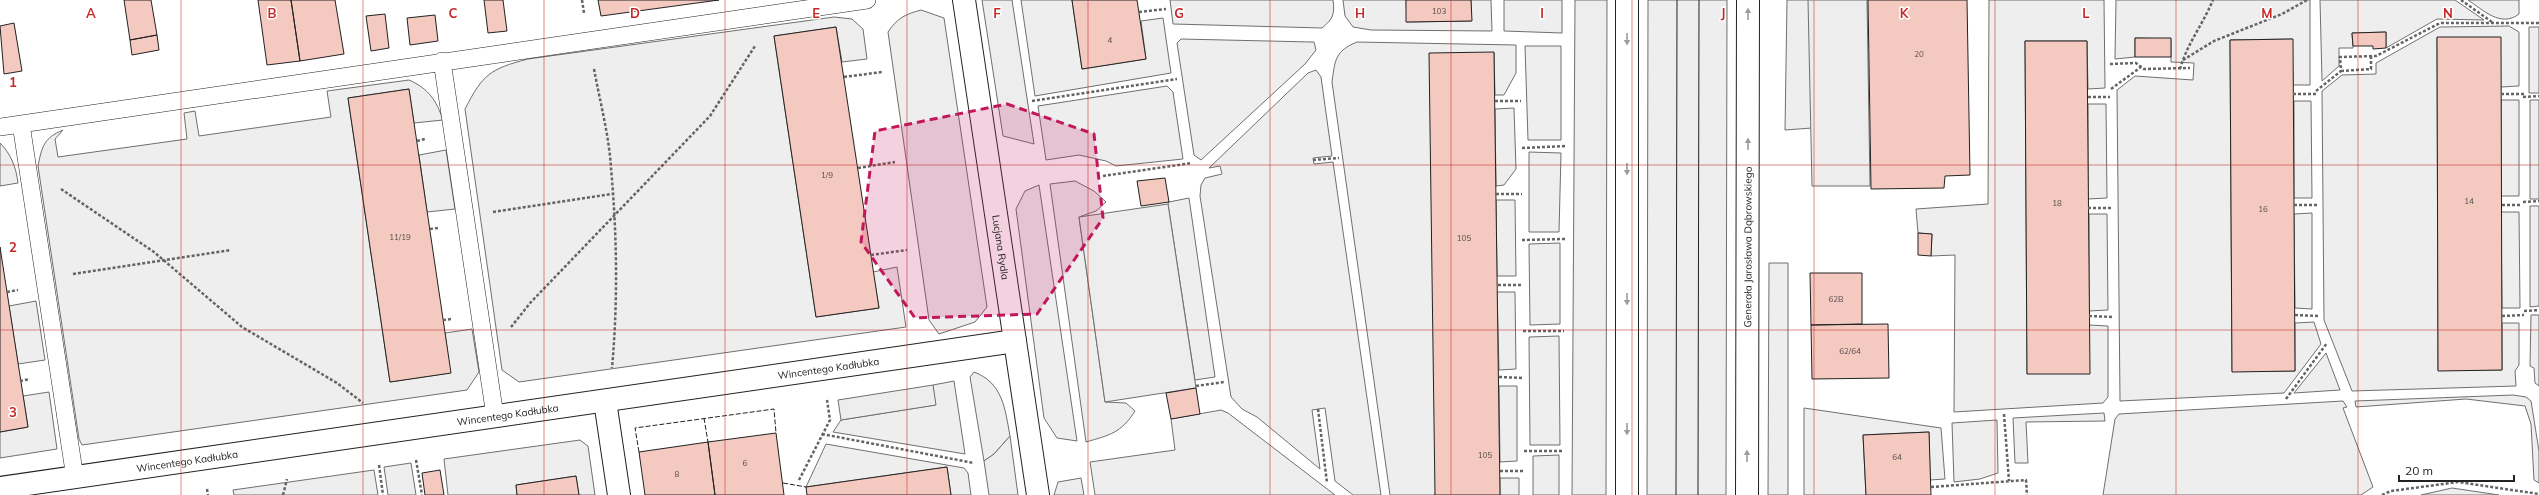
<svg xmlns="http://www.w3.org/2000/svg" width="2539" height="495" font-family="Mulish,sans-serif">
	<rect width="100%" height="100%" fill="#fff"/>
	<path fill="#eee" stroke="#6f6f6f" d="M 1021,0 L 1072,0 L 1082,69 L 1146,59 L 1141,21 L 1163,18 L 1171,73 L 1035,96 Z
		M 1170,0 L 1333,0 C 1335,14 1333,19 1322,28 L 1173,24 Z
		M 1343,0 L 1406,0 L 1407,22 L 1471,21 L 1471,0 L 1491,0 L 1492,31 L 1371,30 L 1353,27 L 1345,16 Z
		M 1504,0 L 1562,0 L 1562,33 L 1504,31 Z
		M 1648,0 L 1727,0 L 1726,495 L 1647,495 Z
		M 1787,0 L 1813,0 L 1812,128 L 1785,130 Z
		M 1989,0 L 2104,0 L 2105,88 L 2088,89 L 2087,41 L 2025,41 L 2027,374 L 2089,325 L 2108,326 L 2108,397 L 2103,403 L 1954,412 L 1955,255 L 1931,256 L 1932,234 L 1918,233 L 1916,209 L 1988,204 Z
		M 2116,0 L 2310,0 L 2310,85 L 2293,85 L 2292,39 L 2230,40 L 2232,371 L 2295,371 L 2295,323 L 2314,322 L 2321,344 L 2284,393 L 2120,401 L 2117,90 L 2135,76 L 2193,80 L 2194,63 L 2171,62 L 2171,39 L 2135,38 L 2135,57 L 2115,59 Z
		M 2320,0 L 2455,0 L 2484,20 L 2437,19 L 2386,48 L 2386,32 L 2352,33 L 2353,48 L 2339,48 L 2339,66 L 2322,81 Z
		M 2468,0 L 2519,0 L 2519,14 C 2501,28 2483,10 2468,0 Z
		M 921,10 L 944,18 L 987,307 L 975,322 L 939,334 L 929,320 L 888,32 C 897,18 906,14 921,10 Z
		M 834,17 L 852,19 L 863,29 L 867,59 L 842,62 L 836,27 L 774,36 L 816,317 L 879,308 L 873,272 L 897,267 L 906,327 L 519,382 L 502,370 L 465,109 C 483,74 490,69 528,59 Z
		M 2509,26 L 2519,32 L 2519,86 L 2501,87 L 2437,38 L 2438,370 L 2502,370 L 2502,323 L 2519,323 L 2519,365 L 2515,371 L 2516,386 L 2352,391 L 2324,320 L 2322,91 L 2342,75 L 2376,74 L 2376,63 L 2440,27 Z
		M 2529,27 L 2539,27 L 2539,93 L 2529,93 Z
		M 1181,39 L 1311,42 L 1314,42 L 1316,50 L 1305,64 L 1201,160 L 1194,155 L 1177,43 Z
		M 1357,42 L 1516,45 L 1516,73 L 1504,95 L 1495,95 L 1494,53 L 1435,495 L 1390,495 L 1332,82 C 1335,60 1335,51 1357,42 Z
		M 1525,46 L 1561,46 L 1561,140 L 1528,140 Z
		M 1316,70 L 1321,77 L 1332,156 L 1313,158 L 1314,164 L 1333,162 L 1381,495 L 1353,495 L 1335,481 L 1325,408 L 1312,410 L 1320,469 L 1257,417 L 1242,409 L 1231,397 L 1200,196 L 1201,185 L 1205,178 L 1222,174 L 1220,166 L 1209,168 L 1308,73 Z
		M 409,80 C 429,89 436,100 443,120 L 414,123 L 409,89 L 348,98 L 390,382 L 450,373 L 445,333 L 472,329 L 479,372 L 467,390 L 82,445 L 79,439 L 38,166 C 42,146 44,138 63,130 L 55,139 L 58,157 L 187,139 L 184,113 L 195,111 L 199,136 L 331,117 L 327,91 Z
		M 1167,86 L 1173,92 L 1183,159 L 1116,166 L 1106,161 L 1079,155 L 1046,160 L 1038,106 Z
		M 2501,100 L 2519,100 L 2519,196 L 2501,196 Z
		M 2530,100 L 2539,100 L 2539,199 L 2530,199 Z
		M 2294,101 L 2311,101 L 2312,198 L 2294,198 Z
		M 2088,104 L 2106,104 L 2107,198 L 2088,199 Z
		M 1514,108 L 1516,169 L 1504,185 L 1496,186 L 1495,109 Z
		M 0,143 C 11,154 16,167 18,183 L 0,186 Z
		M 446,150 L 455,209 L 427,212 L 419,155 Z
		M 1529,152 L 1561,153 L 1559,232 L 1529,232 Z
		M 1075,181 L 1094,191 L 1106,202 L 1096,211 L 1079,217 L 1105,402 L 1126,403 L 1135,411 C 1121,433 1110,435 1086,442 L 1050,184 Z
		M 1039,185 L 1077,441 L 1057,438 L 1044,418 L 1016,209 L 1025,191 Z
		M 1189,198 L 1215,377 L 1195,380 L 1168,204 L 1169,202 Z
		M 1496,200 L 1515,200 L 1516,276 L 1497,276 Z
		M 2530,206 L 2539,206 L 2539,306 L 2530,307 Z
		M 2501,212 L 2519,212 L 2520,308 L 2502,308 Z
		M 2312,213 L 2312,309 L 2295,308 L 2294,214 Z
		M 2089,214 L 2107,214 L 2108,310 L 2089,311 Z
		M 1560,243 L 1560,324 L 1530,325 L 1529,244 Z
		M 1769,263 L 1788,263 L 1788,495 L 1768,495 Z
		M 1497,292 L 1515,292 L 1516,369 L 1499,370 Z
		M 36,301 L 45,360 L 18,364 L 9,306 Z
		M 2531,315 L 2539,315 L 2539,386 L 2535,383 L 2534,368 L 2530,366 Z
		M 1559,336 L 1560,445 L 1530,445 L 1529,337 Z
		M 2326,353 L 2340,390 L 2294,393 Z
		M 974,372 C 1003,383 1005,409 1010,436 L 994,454 L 984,461 L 970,377 Z
		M 954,381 L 965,454 L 833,432 L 841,420 L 935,405 L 933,385 Z
		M 1499,386 L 1517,386 L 1517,461 L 1500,462 Z
		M 49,392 L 57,449 L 0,458 L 0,432 L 28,427 L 23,396 Z
		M 2513,395 L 2526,397 L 2531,401 L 2539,451 L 2539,483 L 2534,480 L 2531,424 L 2525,406 L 2466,399 L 2356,407 L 2355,401 Z
		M 2343,401 L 2347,407 L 2343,408 L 2373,487 L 2361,495 L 2103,495 L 2115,419 L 2119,414 Z
		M 1804,408 L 1941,428 L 1945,479 L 1930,480 L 1929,432 L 1863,435 L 1866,495 L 1804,495 Z
		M 1221,410 L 1228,413 L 1335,495 L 1095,495 L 1090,462 L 1175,450 L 1171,419 Z
		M 2104,413 L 2105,421 L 2026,422 L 2028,463 L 2015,463 L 2013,418 Z
		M 1997,420 L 1998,473 L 1980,479 L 1954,482 L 1952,423 Z
		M 580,440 L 588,446 L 595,495 L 579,495 L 576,476 L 516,485 L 517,495 L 448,495 L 444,459 Z
		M 826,444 L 964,468 L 968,473 L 971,495 L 951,495 L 947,467 L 806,487 Z
		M 1559,455 L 1559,495 L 1533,495 L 1533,456 Z
		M 411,463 L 416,495 L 388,495 L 384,467 Z
		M 374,470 L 378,495 L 234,495 L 233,490 Z
		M 1500,478 L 1519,478 L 1519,495 L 1500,495 Z
		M 2452,488 L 2499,495 L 2421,495 Z"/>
	<path fill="#ededed" stroke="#6f6f6f" d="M 982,0 L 1012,0 L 1034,144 L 1003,136 Z
		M 1575,0 L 1607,0 L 1606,495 L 1572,495 Z
		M 1808,0 L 1867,0 L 1870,186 L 1812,186 Z
		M 1168,204 L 1196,388 L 1105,402 L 1079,217 Z
		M 933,385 L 936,405 L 841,420 L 838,400 Z
		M 1010,436 L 1018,495 L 989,495 L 984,461 L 994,454 Z
		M 1081,478 L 1084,495 L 1054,495 L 1058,482 Z"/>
	<path fill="#f3c9c0" stroke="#222" d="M 124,0 L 151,0 L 157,35 L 130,40 Z
		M 258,0 L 291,0 L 300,61 L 267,65 Z
		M 291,0 L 335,0 L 344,54 L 300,61 Z
		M 484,0 L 503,0 L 507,31 L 488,33 Z
		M 598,0 L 719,0 L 601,16 Z
		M 1072,0 L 1137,0 L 1146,59 L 1082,69 Z
		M 1406,0 L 1471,0 L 1472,21 L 1406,22 Z
		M 1868,0 L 1967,0 L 1970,175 L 1945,176 L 1944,188 L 1871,189 Z
		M 385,14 L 389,48 L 371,51 L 366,16 Z
		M 435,15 L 438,41 L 410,45 L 407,18 Z
		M 14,23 L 22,71 L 4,74 L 0,26 Z
		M 836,27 L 879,308 L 816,317 L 774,36 Z
		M 2386,32 L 2386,48 L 2373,49 L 2373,46 L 2353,46 L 2352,33 Z
		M 157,35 L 159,50 L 132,55 L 130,40 Z
		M 2437,37 L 2501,37 L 2502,370 L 2438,371 Z
		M 2135,38 L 2171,38 L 2171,57 L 2135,57 Z
		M 2293,39 L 2295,371 L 2232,372 L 2230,40 Z
		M 2025,41 L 2087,41 L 2090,374 L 2027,374 Z
		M 1494,52 L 1500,495 L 1435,495 L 1429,53 Z
		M 409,89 L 451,373 L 390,382 L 348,98 Z
		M 1165,178 L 1169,202 L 1141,206 L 1137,181 Z
		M 1918,233 L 1932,234 L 1931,256 L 1918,255 Z
		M 0,247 L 28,427 L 0,432 Z
		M 1810,273 L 1862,273 L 1862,324 L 1811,325 Z
		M 1888,324 L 1889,378 L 1812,379 L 1811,325 Z
		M 1196,388 L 1200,414 L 1171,419 L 1166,393 Z
		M 1929,432 L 1931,495 L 1866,495 L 1863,435 Z
		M 776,433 L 784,495 L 715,495 L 708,442 Z
		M 708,442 L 715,495 L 645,495 L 639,452 Z
		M 947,467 L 951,495 L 807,495 L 806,487 Z
		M 440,470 L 444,495 L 425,495 L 422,473 Z
		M 576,476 L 579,495 L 517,495 L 516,485 Z"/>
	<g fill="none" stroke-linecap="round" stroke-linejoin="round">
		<defs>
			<path id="lane" d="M 442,61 L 495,416
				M 21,124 L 75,478
				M 0,127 L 867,0"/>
			<g id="street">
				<path id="s1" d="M 964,0 L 1038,495"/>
				<path d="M 605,401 L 619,495"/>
				<path id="s2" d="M 0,488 L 1015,341"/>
			</g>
			<g id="secondary">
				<path d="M 1627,495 L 1627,0"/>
				<path id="s3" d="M 1747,495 L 1748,0"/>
			</g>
		</defs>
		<use href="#lane" stroke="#222" stroke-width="18"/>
		<use href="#street" stroke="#222" stroke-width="24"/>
		<use href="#secondary" stroke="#222" stroke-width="24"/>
		<path stroke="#646464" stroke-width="2.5" stroke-dasharray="3 2" stroke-linecap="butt" d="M 582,0 L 584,13
			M 2461,0 L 2492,22
			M 1139,12 L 1166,9
			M 2183,60 L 2214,41 L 2282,14 L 2307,0
			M 2110,64 L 2136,63 L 2144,69 L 2190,68
			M 594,69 C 600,102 609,135 611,168 C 617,235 618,301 612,368
			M 2180,69 C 2187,44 2203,24 2213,0
			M 2341,71 L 2371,69 L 2371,56
			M 844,77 L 882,72
			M 2111,89 L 2141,67
			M 2316,91 L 2341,71 L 2340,57 L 2376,56 L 2440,23 L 2539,23
			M 2293,94 L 2316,94
			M 2501,94 L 2524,94
			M 2088,97 L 2110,97
			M 2523,97 L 2539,96
			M 1032,101 L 1177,79
			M 1495,101 L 1521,101
			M 417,141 L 425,139
			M 1522,148 L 1566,146
			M 1313,160 L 1339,158
			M 858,168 L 895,162
			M 1103,176 L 1192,163
			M 61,189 L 154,252 L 242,327 L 337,383 L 363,403
			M 1496,194 L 1522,194
			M 2523,202 L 2539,201
			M 2294,205 L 2317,205
			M 2502,205 L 2522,205
			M 2088,208 L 2112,208
			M 493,212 L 612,194
			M 430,229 L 438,228
			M 1522,240 L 1565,239
			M 871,255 L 907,250
			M 73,274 L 231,250
			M 1498,285 L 1523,285
			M 7,292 L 18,290
			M 2524,311 L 2539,310
			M 2295,315 L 2319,316
			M 2089,316 L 2113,317
			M 2502,316 L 2524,315
			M 443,320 L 452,319
			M 511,327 L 531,302 L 710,116 L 755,46
			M 1523,331 L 1564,331
			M 1499,377 L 1524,378
			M 20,381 L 30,379
			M 1196,386 L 1224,382
			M 2286,399 L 2327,343
			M 1318,409 L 1327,483
			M 2004,414 L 2009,481
			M 822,434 L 974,463
			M 1524,451 L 1564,451
			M 416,460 L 422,495
			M 379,465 L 383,495
			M 1500,471 L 1524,471
			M 799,480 L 830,420 L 827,400
			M 1931,487 L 2026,480 L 2027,495
			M 207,489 L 208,495
			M 283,495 L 287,479
			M 2382,495 L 2391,491 L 2458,482 L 2539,494"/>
		<use href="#lane" stroke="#fff" stroke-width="17"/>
		<use href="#street" stroke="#fff" stroke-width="22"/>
		<use href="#secondary" stroke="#fff" stroke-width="22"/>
		<path stroke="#222" stroke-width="1" d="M 1676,495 L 1677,0
			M 1698,495 L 1699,0"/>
		<path stroke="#222" stroke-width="1" stroke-dasharray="5 2" stroke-linecap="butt" d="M 704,418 L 708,442
			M 639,452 L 635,428 L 774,409 L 776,433
			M 783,483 L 806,487"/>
	</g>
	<defs><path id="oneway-solid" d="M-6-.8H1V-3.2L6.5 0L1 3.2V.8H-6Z"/></defs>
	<g fill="#9c9c9c">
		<use href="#oneway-solid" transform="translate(1748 14) rotate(-90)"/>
		<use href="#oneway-solid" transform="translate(1627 39) rotate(90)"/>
		<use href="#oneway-solid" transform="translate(1748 144) rotate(-90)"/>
		<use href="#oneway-solid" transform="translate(1627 169) rotate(90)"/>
		<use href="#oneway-solid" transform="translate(1627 299) rotate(90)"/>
		<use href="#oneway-solid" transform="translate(1627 429) rotate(90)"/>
		<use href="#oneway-solid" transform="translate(1747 456) rotate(-90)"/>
	</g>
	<path fill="#c2185b" fill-opacity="0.2" stroke="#c2185b" stroke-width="3" stroke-dasharray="8 5" stroke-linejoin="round" d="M 1007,104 L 1094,134 L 1103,218 L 1037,314 L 915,318 L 861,242 L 875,131 Z"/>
	<path fill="none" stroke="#c62828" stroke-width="1" stroke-opacity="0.55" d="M 181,0 L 181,495M 363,0 L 363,495M 544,0 L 544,495M 725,0 L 725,495M 907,0 L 907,495M 1088,0 L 1088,495M 1270,0 L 1270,495M 1451,0 L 1451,495M 1632,0 L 1632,495M 1814,0 L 1814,495M 1995,0 L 1995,495M 2176,0 L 2176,495M 2358,0 L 2358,495M 0,165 L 2539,165M 0,330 L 2539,330"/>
	<g text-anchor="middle" stroke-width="3" stroke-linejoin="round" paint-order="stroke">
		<g font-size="8" fill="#564c4a">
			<text x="1439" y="14">103</text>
			<text x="1110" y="43">4</text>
			<text x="1919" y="57">20</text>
			<text x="827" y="178">1/9</text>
			<text x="2469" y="204">14</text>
			<text x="2057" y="206">18</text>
			<text x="2263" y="212">16</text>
			<text x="400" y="240">11/19</text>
			<text x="1464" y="241">105</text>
			<text x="1836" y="302">62B</text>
			<text x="1850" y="354">62/64</text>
			<text x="1485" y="458">105</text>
			<text x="1897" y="460">64</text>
			<text x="745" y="466">6</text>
			<text x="677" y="477">8</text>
		</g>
		<g font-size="10" fill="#222" stroke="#fff">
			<text dy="4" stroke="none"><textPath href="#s1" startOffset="250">Lucjana Rydla</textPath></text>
			<text dy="4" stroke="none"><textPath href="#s3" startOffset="248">Generała Jarosława Dąbrowskiego</textPath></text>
			<text dy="4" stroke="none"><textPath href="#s2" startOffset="837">Wincentego Kadłubka</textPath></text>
			<text dy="4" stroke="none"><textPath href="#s2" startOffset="513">Wincentego Kadłubka</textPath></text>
			<text dy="4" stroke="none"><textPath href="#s2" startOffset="189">Wincentego Kadłubka</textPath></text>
		</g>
	</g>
	<g font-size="13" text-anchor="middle" font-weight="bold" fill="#c62828" stroke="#fff" stroke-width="3" stroke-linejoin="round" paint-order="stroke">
		<text x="91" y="18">A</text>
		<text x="272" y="18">B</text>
		<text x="453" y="18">C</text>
		<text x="635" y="18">D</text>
		<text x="816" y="18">E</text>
		<text x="997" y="18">F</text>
		<text x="1179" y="18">G</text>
		<text x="1360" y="18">H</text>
		<text x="1542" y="18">I</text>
		<text x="1723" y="18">J</text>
		<text x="1904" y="18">K</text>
		<text x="2086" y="18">L</text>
		<text x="2267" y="18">M</text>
		<text x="2448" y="18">N</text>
		<text x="13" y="87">1</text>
		<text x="13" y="252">2</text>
		<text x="13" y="417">3</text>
	</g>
	<path d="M2399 475v6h115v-6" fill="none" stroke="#222222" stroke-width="2"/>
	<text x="2405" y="475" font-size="12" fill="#222222" stroke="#ffffff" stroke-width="3" paint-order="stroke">20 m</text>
</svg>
